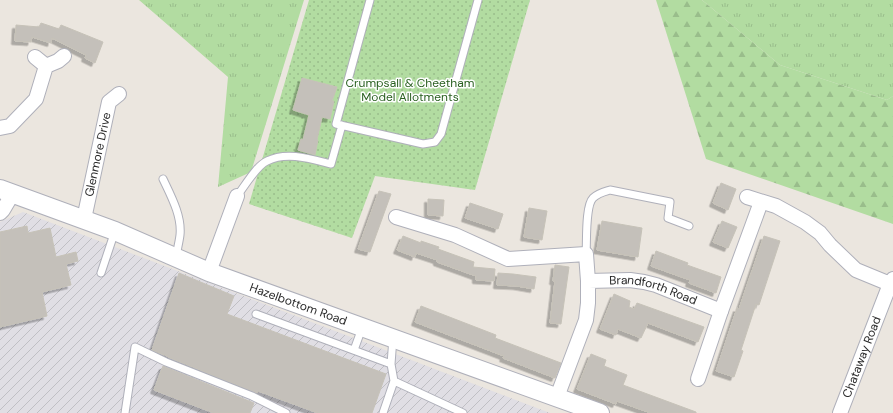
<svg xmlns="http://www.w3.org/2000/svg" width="893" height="413" font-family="'DM Sans',sans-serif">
	<defs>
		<pattern id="industrial-furrows" width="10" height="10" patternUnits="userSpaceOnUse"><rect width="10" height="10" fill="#e0dee4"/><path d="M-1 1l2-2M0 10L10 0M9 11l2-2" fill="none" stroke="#c0bfc4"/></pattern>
		<pattern id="grass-tufts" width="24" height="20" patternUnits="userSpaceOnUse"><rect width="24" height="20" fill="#b2dca1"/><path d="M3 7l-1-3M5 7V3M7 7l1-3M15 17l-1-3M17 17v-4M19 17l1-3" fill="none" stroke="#99bd8b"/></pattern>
		<pattern id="forest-firs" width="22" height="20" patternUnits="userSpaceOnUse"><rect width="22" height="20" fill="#b2dca1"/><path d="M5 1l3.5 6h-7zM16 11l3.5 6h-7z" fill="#99bd8b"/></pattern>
		<pattern id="garden-dots" width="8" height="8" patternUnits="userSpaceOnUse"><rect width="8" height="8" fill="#b2dca1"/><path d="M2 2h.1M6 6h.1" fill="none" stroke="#99bd8b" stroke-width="1.8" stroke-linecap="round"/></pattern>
		<filter id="shadow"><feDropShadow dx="-3.5" dy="3.5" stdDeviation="0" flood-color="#0004"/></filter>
	</defs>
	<rect width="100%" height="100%" fill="#ebe6df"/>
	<path fill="url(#industrial-furrows)" d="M 23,212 L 550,413 L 0,413 L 0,222 Z"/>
	<path fill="url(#grass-tufts)" d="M 139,0 L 304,0 L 251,172 L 218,187 L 228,77 Z
		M 702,0 L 893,0 L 893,96 L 887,100 L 780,65 Z"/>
	<path fill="url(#forest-firs)" d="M 656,0 L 702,0 L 780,65 L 887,100 L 893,96 L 893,224 L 706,159 Z"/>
	<path fill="url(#garden-dots)" d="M 309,0 L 530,0 L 475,190 L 375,176 L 352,238 L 249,204 Z"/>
	<path fill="#c4c0ba" stroke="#c6c2b8" filter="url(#shadow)" d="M 41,23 L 59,29 L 61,25 L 103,42 L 95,63 L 85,58 L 86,55 L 52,38 L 51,43 L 32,37 L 31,42 L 15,41 L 16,25 L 39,27 Z
		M 302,78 L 337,87 L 332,101 L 334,101 L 330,119 L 322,117 L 317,140 L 318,140 L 315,155 L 298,150 L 301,139 L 303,140 L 309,115 L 293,110 Z
		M 721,183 L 736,189 L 728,210 L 713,203 Z
		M 379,191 L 391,194 L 370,252 L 358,249 Z
		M 428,199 L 444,200 L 443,216 L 428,215 Z
		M 470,203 L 503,214 L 498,229 L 465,218 Z
		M 529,208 L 547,211 L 542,240 L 524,237 Z
		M 602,221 L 642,228 L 638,257 L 597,250 Z
		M 722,221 L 737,227 L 728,248 L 713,242 Z
		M 27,226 L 28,233 L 50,228 L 56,257 L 76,252 L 78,261 L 66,264 L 71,285 L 42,292 L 47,316 L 0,327 L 0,232 Z
		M 403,236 L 421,243 L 421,241 L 439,247 L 438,249 L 474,262 L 473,267 L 495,269 L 494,281 L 476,280 L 476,276 L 437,262 L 437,260 L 416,253 L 415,257 L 397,250 Z
		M 764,236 L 780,241 L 759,305 L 756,304 L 741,350 L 743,351 L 734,377 L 716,371 L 737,308 L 739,309 Z
		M 656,251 L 688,263 L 687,265 L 721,277 L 716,293 L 689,283 L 690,280 L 651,266 Z
		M 555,265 L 569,267 L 561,324 L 550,323 L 555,281 L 553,281 Z
		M 179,273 L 234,296 L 227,314 L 386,374 L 372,413 L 318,413 L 258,391 L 257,393 L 168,357 L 167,356 L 152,350 Z
		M 498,273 L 513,274 L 536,277 L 534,289 L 517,286 L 497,285 Z
		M 614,294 L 630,301 L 629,307 L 634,309 L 637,303 L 704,327 L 698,342 L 648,323 L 641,338 L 618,329 L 616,335 L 600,329 Z
		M 421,306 L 496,335 L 495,338 L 561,363 L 555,378 L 503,358 L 504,356 L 415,322 Z
		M 591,354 L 606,360 L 604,366 L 627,375 L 623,385 L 696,412 L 696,413 L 651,413 L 617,401 L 616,404 L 577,389 Z
		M 163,366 L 254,403 L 250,413 L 214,413 L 154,390 Z"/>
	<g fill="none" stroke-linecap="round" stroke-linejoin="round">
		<defs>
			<path id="service" d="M 370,0 L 336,124 L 423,144 L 435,142 L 441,134 L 478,0
				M 163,179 C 171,196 182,216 180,235 C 179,243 177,250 176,257
				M 237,196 C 245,186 256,166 267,161 C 287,151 311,159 331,164 L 342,125
				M 586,254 C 587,242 585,206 593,198 C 598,193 603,192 610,190 L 670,202 L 668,218 L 689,226
				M 101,273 L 115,231
				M 256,314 L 391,364
				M 354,350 L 362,328
				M 394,381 L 463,413
				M 125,413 L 135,347 L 166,362 L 252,396 L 286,413
				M 383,413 L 394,381 L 391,364 L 393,338"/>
			<g id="minor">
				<path d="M 35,57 L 46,66"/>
				<path d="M 0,128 L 10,126 L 36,99 L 46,66 L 58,61 L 64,56"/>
				<path d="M 747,197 L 776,206 L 805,222 L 820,233 L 830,245 L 856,270 L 890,284"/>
				<path d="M 0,213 L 3,210 L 13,193"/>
				<path d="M 396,217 L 455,235 L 508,259 L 586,254 L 588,281"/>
				<path id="s1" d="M 84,219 L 109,102 L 119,94"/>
				<path d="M 209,272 L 237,196"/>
				<path d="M 698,379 L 721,311"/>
				<path id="s2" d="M 557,397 L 586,320 L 588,303 L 588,281 L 630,280 L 644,282 L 656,285 L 721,311 L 761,202"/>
				<path id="s3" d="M 840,413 L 890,284 L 893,279"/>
			</g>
			<g id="tertiary">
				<path id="s4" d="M 0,189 L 115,231 L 209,272 L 600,413"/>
			</g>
		</defs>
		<use href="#service" stroke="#afb0ba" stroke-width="9"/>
		<use href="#minor" stroke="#afb0ba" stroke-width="16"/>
		<use href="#tertiary" stroke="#afb0ba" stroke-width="20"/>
		<use href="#service" stroke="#fff" stroke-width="7"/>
		<use href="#minor" stroke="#fff" stroke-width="14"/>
		<use href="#tertiary" stroke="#fff" stroke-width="18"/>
	</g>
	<g text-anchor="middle" stroke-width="3" stroke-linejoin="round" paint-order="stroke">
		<g font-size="12" fill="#2b6122" stroke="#fff">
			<text x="410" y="87">Crumpsall &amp; Cheetham<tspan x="410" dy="14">Model Allotments</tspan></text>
		</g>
		<g font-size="12" fill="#2b2b2b" stroke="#fff">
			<text dy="4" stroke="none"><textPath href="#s1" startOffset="66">Glenmore Drive</textPath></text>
			<text dy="4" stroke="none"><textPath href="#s2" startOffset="188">Brandforth Road</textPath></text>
			<text dy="4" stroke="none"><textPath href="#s4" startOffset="320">Hazelbottom Road</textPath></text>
			<text dy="4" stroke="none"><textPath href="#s3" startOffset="60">Chataway Road</textPath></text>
		</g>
	</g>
</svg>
